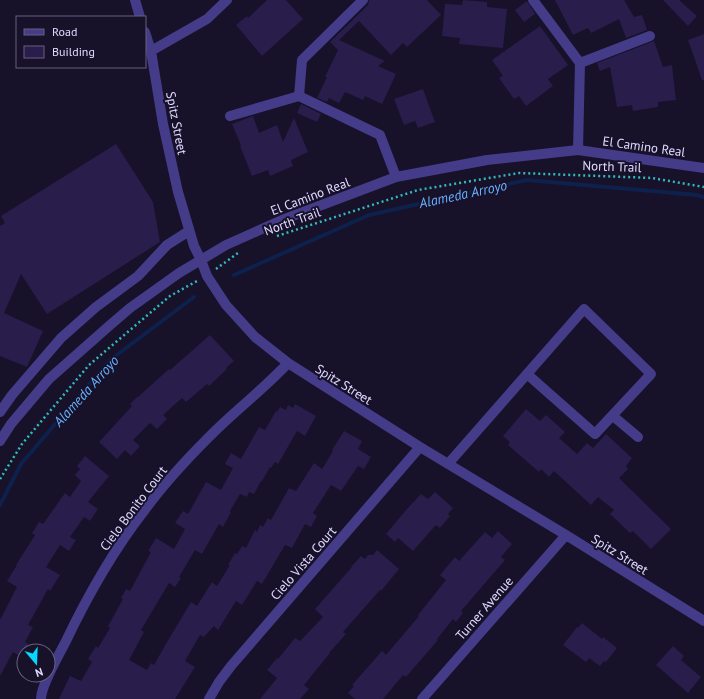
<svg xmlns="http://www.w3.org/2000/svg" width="704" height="699" font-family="'PT Sans',sans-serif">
	<rect width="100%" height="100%" fill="#17112a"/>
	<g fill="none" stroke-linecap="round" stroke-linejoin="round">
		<path stroke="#0d214c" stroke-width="4" d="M 234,275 L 369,215 L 527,180 L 697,195 L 704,197
			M 0,505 L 21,464 L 110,360 L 194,297"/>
	</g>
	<path fill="#291d4b" d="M 267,0 L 286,0 L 303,19 L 262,56 L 236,25 L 247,16 L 248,18 Z
		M 369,0 L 427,0 L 441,15 L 407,47 L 403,43 L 391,55 L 359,21 L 339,40 L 385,61 L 378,66 L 396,74 L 382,104 L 365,96 L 363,100 L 345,92 L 339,103 L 329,98 L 327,102 L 317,98 L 327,77 L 325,77 L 338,50 L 330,42 L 368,5 Z
		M 463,0 L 487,2 L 487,7 L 507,9 L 503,48 L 459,44 L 460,38 L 442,36 L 445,4 L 462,5 Z
		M 555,0 L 624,0 L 634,17 L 642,15 L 647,30 L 626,38 L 619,19 L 591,33 L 588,28 L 573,35 Z
		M 663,0 L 679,0 L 697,16 L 688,26 Z
		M 527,1 L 535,14 L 524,22 L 515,10 Z
		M 540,26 L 568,65 L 548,79 L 553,86 L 526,106 L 519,96 L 514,99 L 499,78 L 503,76 L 492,60 Z
		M 704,34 L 704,80 L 702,80 L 688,40 Z
		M 654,41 L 663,67 L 672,65 L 676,100 L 658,102 L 658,107 L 633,111 L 632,105 L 617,107 L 610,67 L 600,71 L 597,63 Z
		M 423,89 L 435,122 L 418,128 L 415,121 L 404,125 L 394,99 Z
		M 301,104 L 321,114 L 317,122 L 297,113 Z
		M 253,116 L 259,133 L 277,125 L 283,142 L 294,118 L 308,152 L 291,160 L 293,166 L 270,176 L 268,170 L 252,176 L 240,146 L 241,145 L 232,124 Z
		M 116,144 L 153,202 L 160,242 L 47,314 L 21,274 L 4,313 L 43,331 L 27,367 L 0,356 L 0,226 L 5,223 L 1,216 Z
		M 210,335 L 234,361 L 226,368 L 227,369 L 209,386 L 207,384 L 186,402 L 182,398 L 163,415 L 167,419 L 157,429 L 150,423 L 133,440 L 140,446 L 131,456 L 125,450 L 117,459 L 99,442 L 132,406 L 130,404 L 137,397 L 138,397 L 169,369 L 170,370 Z
		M 295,404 L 316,416 L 305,436 L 297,431 L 278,464 L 275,462 L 271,468 L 270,467 L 262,481 L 261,481 L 254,494 L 249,492 L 247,497 L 240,494 L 230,511 L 231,512 L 223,527 L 219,524 L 202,554 L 195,550 L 179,577 L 181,578 L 175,587 L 169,583 L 141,630 L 144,632 L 129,660 L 147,670 L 151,663 L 154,665 L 167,642 L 191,602 L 197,606 L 212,582 L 217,586 L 230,565 L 228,565 L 235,553 L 237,554 L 242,546 L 246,548 L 255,530 L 257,532 L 260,525 L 263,527 L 268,518 L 271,520 L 289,488 L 296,491 L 314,463 L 322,469 L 333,451 L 332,450 L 344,431 L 362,441 L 358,449 L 371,457 L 364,469 L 358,466 L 341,491 L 331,485 L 313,513 L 317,516 L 311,527 L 305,524 L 292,548 L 285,545 L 262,584 L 257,581 L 242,605 L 236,601 L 218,630 L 214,626 L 204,637 L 200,635 L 185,661 L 195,667 L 175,699 L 59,699 L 70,676 L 81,681 L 92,662 L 88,659 L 96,646 L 98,648 L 110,628 L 108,626 L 123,599 L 121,598 L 126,589 L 130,591 L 151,552 L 148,551 L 156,538 L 174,549 L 185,529 L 175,523 L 183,511 L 188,514 L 206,482 L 221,490 L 233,468 L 225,464 L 231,453 L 241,459 L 259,427 L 265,430 L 276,411 L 277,412 L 280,407 L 286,410 L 288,405 L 293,408 Z
		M 526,409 L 540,421 L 546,415 L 565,432 L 559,438 L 577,454 L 587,443 L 593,448 L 606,434 L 632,458 L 626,466 L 628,469 L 619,478 L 671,529 L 651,549 L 633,531 L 630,533 L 610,514 L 614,510 L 598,497 L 591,505 L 554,471 L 549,477 L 541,469 L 539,472 L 508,445 L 510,442 L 503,436 Z
		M 85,456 L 109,476 L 88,502 L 98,509 L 90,521 L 84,517 L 70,537 L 76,540 L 69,551 L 60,545 L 46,567 L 60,575 L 50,591 L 48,589 L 28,625 L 33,627 L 25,642 L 28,644 L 21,657 L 13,652 L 0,676 L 0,620 L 17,587 L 7,581 L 17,565 L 16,565 L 35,535 L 32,533 L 39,522 L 43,524 L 65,493 L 70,497 L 81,481 L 75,475 L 80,469 L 77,466 Z
		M 435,492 L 453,508 L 448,514 L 450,516 L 440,528 L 436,525 L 413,551 L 398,538 L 395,542 L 386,534 L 406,510 L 421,494 L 428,499 Z
		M 498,531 L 512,544 L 501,557 L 505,560 L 461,611 L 463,613 L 456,622 L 453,619 L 437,639 L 438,640 L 406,677 L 403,675 L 383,699 L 355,699 L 348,693 L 354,686 L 352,685 L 382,651 L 386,655 L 419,616 L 418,615 L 446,580 L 440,575 L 455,557 L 459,561 L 485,532 L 492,538 Z
		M 377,550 L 399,569 L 381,591 L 380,590 L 343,632 L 346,634 L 329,653 L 330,653 L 304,685 L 309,689 L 300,699 L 260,699 L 277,678 L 267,670 L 277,658 L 278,659 L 295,638 L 300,641 L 323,617 L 315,609 L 352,567 L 351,567 L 361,556 L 365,559 L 368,555 L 373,555 Z
		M 582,623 L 602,639 L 603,637 L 617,648 L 606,662 L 604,661 L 600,666 L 589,658 L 586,662 L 563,645 L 577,627 L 578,628 Z
		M 673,646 L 684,656 L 681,660 L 701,677 L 688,693 L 656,665 Z"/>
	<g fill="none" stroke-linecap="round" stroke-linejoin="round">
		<path stroke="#31bbbb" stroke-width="2.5" stroke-dasharray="2 3" stroke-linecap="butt" d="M 277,236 L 418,190 L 519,173 L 652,178 L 704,187
			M 216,269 L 238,253
			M 0,479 L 22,444 L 89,365 L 170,296 L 197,281"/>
		<path stroke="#443c88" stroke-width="10" d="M 135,0 L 140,17
			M 363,0 L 302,60 L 299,96 L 380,135 L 396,177
			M 533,0 L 580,63 L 578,150
			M 145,32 L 151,51 L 163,124 L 178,192 L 194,246 L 201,260 L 207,276 L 226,305 L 255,337 L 288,363 L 420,447 L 566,535 L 704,621
			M 151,51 L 207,19 L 227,0
			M 580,63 L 650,36
			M 230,116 L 299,96
			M 0,412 L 12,395 L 61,338 L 96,307 L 138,276 L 167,245 L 189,231
			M 613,416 L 638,437
			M 0,441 L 11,424 L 49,379 L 109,326 L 130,308 L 179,273 L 226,245 L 282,220 L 396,177 L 487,160 L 578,150 L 704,168
			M 448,464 L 584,309 L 651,374 L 595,434 L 527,374
			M 41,699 C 41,685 59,655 66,641 C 88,595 113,551 144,511 C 163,485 185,461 208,438 C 233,412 263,390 288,363
			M 209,699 L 219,682 L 231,666 L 420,447
			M 422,699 L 566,535"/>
	</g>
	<g text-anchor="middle" stroke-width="4" stroke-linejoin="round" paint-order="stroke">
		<g font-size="13" fill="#e0daff" stroke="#17112a">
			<text transform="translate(177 123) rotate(79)" y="5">Spitz Street</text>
			<text transform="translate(644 146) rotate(8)" y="5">El Camino Real</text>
			<text transform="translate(612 166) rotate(2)" y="5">North Trail</text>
			<text transform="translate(310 196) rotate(-21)" y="5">El Camino Real</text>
			<text transform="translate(292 221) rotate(-20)" y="5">North Trail</text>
			<text transform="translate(344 384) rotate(32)" y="5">Spitz Street</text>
			<text transform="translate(133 508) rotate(-53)" y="5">Cielo Bonito Court</text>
			<text transform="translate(620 554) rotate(32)" y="5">Spitz Street</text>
			<text transform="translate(303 563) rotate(-49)" y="5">Cielo Vista Court</text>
			<text transform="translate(484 608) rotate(-49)" y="5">Turner Avenue</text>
		</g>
		<g font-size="14" font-style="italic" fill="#68b0fe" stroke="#17112a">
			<text transform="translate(463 194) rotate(-12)" y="5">Alameda Arroyo</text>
			<text transform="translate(86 391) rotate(-48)" y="5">Alameda Arroyo</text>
		</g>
	</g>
	<rect x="16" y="16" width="130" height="52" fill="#17112a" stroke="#67617f"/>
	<rect x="24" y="29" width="20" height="6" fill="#443c88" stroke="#67617f"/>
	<text x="52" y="36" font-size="12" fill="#e0daff">Road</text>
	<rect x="24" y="46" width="20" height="12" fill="#291d4b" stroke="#67617f"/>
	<text x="52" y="56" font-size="12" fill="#e0daff">Building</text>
	<g transform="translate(36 663) rotate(161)"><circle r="19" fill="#17112a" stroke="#67617f"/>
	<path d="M0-3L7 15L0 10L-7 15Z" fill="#07d6fd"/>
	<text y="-6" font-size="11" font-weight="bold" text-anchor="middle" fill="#e0daff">N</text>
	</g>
</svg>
